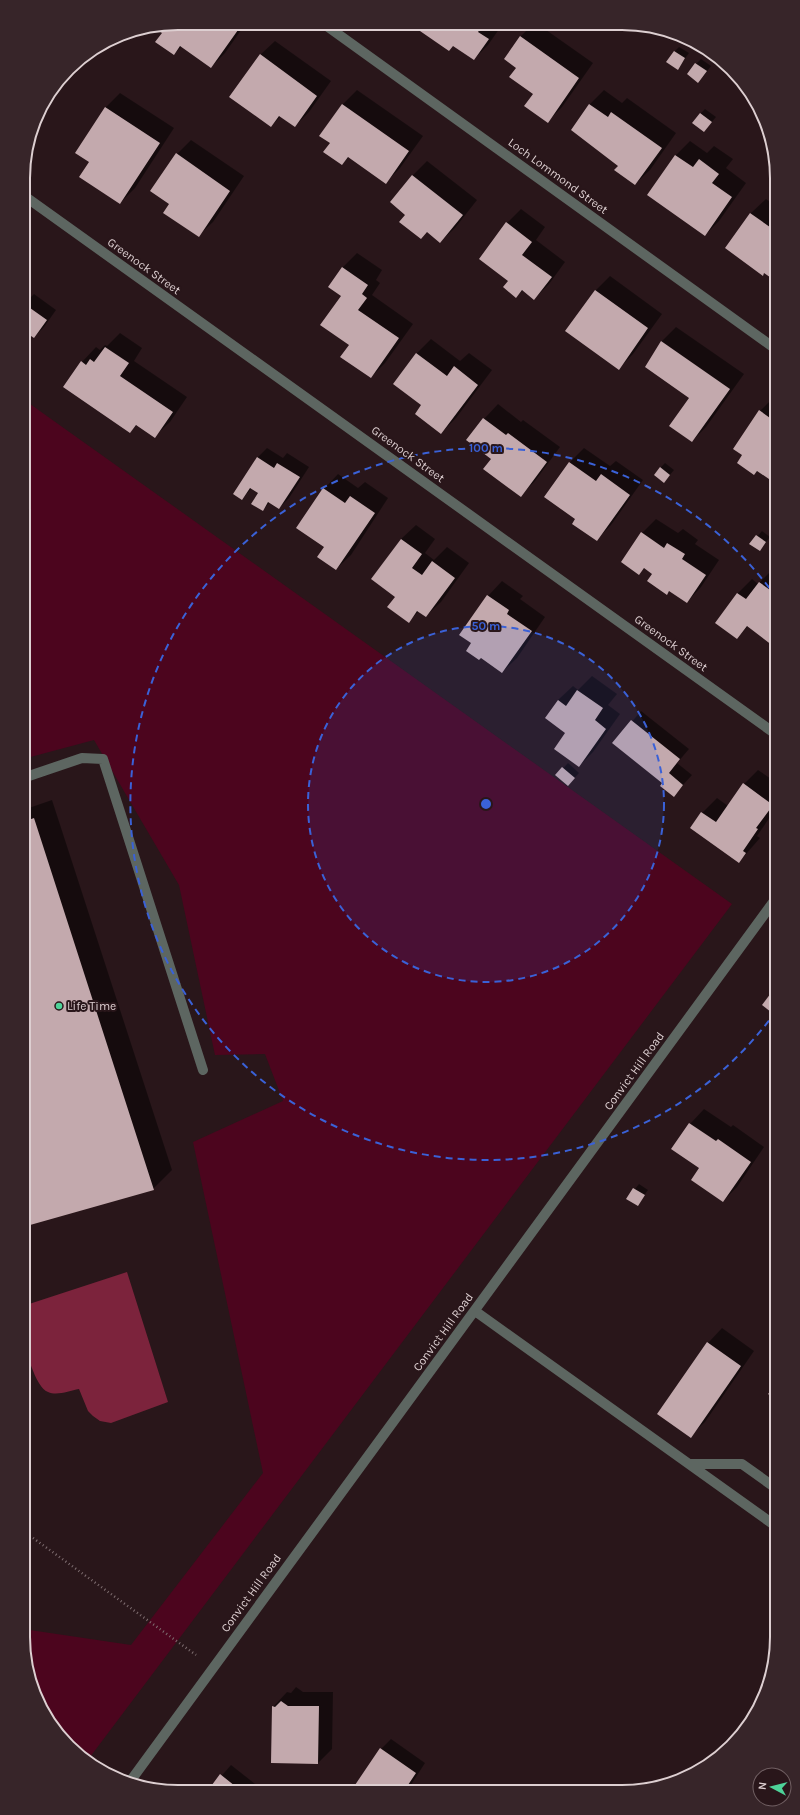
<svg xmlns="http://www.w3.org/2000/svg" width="800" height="1815" font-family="Karla,sans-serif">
	<rect width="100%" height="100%" fill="#29161a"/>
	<path fill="#4c051e" d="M 23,399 L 732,904 L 87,1761 L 76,1753 L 44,1715 L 28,1677 L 23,1629 L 131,1645 L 263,1473 L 193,1142 L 283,1101 L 265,1054 L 215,1055 L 179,885 L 94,740 L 23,759 Z"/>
	<path fill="#7c233c" d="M 127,1272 L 168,1402 L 111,1423 L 100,1421 L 93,1416 L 88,1411 L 79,1389 C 69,1391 57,1396 48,1392 C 35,1387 25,1348 23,1334 C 22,1325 23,1315 23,1306 Z"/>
	<path fill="#0007" d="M 178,23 L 246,23 L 225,53 L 211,67 L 182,46 L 174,54 L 163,33 L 156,27 Z
		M 426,25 L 502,25 L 488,45 L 474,59 L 454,45 L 422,30 Z
		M 532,25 L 539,25 L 593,63 L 562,107 L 548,121 L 535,94 L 517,67 L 520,37 Z
		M 275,41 L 331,81 L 309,112 L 295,126 L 281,116 L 271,126 L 260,55 Z
		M 679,47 L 689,53 L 678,68 L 675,51 Z
		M 701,59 L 711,66 L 703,77 L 696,64 Z
		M 54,90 L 57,94 L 39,109 Z
		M 357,90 L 423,136 L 400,168 L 386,182 L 349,157 L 342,164 L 331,143 L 321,136 L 343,104 Z
		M 604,90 L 622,103 L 627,98 L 676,133 L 650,170 L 635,184 L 619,165 L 572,130 L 590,104 Z
		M 120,93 L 174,128 L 135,188 L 120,203 L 90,161 L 76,153 L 106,107 Z
		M 705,109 L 716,117 L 704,131 L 700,114 Z
		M 191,140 L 244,176 L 213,222 L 198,236 L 177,154 Z
		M 690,141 L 707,153 L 714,146 L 733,159 L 726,168 L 746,183 L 719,221 L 705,235 L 648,195 L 676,155 Z
		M 427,161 L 477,200 L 455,228 L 440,242 L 391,202 L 413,175 Z
		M 766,199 L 777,207 L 777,281 L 726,248 L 751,213 Z
		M 521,209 L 545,227 L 536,240 L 565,262 L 549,284 L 534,299 L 523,290 L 516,297 L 509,281 L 507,223 Z
		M 357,253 L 382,270 L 376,280 L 380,283 L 372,295 L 413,324 L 385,363 L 371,377 L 350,344 L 342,296 L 329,287 L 343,267 Z
		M 610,276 L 662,314 L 633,354 L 619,368 L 596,290 Z
		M 34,294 L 56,310 L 44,327 L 34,337 L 30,334 L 23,340 L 23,305 Z
		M 676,327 L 744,374 L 706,427 L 692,441 L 690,397 L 646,366 L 662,341 Z
		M 120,333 L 142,348 L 134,361 L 187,397 L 170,422 L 155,436 L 138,424 L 130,432 L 82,362 L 96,347 L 100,350 L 105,345 L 107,346 Z
		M 431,339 L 460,361 L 469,353 L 492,370 L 456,418 L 441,433 L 423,405 L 394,383 L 417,353 Z
		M 774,397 L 777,399 L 777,475 L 773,473 L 768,478 L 758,471 L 754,474 L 743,455 L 760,411 Z
		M 498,404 L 521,422 L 523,420 L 560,447 L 535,481 L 520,496 L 492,459 L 484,419 Z
		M 267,448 L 283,458 L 287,453 L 309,467 L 289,498 L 279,508 L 270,502 L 263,510 L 259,493 L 252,488 L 242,499 L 234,494 L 258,457 Z
		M 584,448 L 610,466 L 616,461 L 643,480 L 611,525 L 596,540 L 577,519 L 546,496 L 570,462 Z
		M 665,463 L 674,470 L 664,482 L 660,468 Z
		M 338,474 L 358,488 L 365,482 L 388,498 L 351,555 L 336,569 L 325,546 L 324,489 Z
		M 656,519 L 678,533 L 683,529 L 698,540 L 695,544 L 719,560 L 701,587 L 687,602 L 670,590 L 667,594 L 654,574 L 645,568 L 639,573 L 642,533 Z
		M 416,525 L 435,539 L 425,553 L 434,560 L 447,547 L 469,563 L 441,602 L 426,616 L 419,611 L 408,622 L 396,597 L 401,539 Z
		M 762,531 L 770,537 L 760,550 L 751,544 Z
		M 774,568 L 777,570 L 777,648 L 748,626 L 737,638 L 737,594 L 752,579 L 758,584 Z
		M 502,581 L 523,596 L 520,599 L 545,617 L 517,658 L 502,672 L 472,643 L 460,635 L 488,596 Z
		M 592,676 L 617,694 L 608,705 L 620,714 L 593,752 L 579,766 L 567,732 L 558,700 L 573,686 L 578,690 Z
		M 641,711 L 689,749 L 677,763 L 692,775 L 674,795 L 664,783 L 614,743 Z
		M 568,763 L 579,773 L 568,785 L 557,775 Z
		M 758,770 L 777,783 L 777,803 L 770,813 L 772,814 L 757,836 L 760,838 L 739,862 L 692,828 L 702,813 L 717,798 L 728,806 L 744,784 Z
		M 52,800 L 172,1170 L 153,1189 L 23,1226 L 23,810 Z
		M 704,1109 L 731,1127 L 733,1125 L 764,1147 L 737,1187 L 723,1201 L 701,1168 L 690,1124 Z
		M 639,1184 L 648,1190 L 637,1205 L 627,1199 Z
		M 722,1328 L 754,1351 L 705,1422 L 690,1436 L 708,1343 Z
		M 296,1687 L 303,1692 L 333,1692 L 332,1749 L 318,1763 L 273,1707 L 287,1692 L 291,1693 Z
		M 391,1739 L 425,1763 L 407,1791 L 385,1791 L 382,1789 L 380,1791 L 365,1790 L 356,1784 L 381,1749 Z
		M 231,1765 L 259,1787 L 257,1790 L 210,1789 Z"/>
	<path fill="#c3a9ad" d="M 178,23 L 229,23 L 238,30 L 211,68 L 180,46 L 174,55 L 155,42 L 162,33 L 154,28 Z
		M 425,25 L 483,25 L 478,32 L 489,39 L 474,60 L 453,46 L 449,51 L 420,31 Z
		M 667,31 L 687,38 L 683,43 Z
		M 520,36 L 579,78 L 548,123 L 524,106 L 533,94 L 509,77 L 516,68 L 504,59 Z
		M 674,51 L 685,58 L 678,70 L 666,62 Z
		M 260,54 L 317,96 L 295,127 L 279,116 L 271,127 L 229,97 Z
		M 695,63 L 707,71 L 698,83 L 687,74 Z
		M 46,101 L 48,104 L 38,112 L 39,109 Z
		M 342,104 L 409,151 L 386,184 L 348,157 L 342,165 L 323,152 L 330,143 L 319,136 Z
		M 589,104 L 608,117 L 611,112 L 662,148 L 635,185 L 614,170 L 618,166 L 571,130 Z
		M 105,107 L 160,143 L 120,204 L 79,177 L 89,162 L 75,153 Z
		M 700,113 L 712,122 L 704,132 L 692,123 Z
		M 176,153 L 230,191 L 199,237 L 163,213 L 169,204 L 150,191 Z
		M 675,155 L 693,167 L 699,159 L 719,174 L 712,183 L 732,197 L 705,236 L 647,195 Z
		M 412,175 L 463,215 L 440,243 L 427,232 L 421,239 L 399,222 L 405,215 L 390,202 Z
		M 750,213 L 777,232 L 777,282 L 764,273 L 763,276 L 725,248 Z
		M 506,222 L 532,242 L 522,255 L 552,277 L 534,300 L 522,290 L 516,298 L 503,287 L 508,281 L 479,259 Z
		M 342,267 L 368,285 L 362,294 L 367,298 L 358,310 L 399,338 L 371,378 L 340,357 L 349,345 L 320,325 L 341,296 L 328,287 Z
		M 595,290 L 648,328 L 619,370 L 565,331 Z
		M 23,303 L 47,320 L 34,338 L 28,334 L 23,340 Z
		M 661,341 L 730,389 L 692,442 L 669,426 L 689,398 L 645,367 Z
		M 105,347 L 129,363 L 120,376 L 173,412 L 155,438 L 136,425 L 130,433 L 63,387 L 81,361 L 86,365 L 90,359 L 94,362 Z
		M 416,353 L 447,376 L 454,366 L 478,385 L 441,434 L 415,414 L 421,405 L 393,384 Z
		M 759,410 L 777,423 L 777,476 L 772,473 L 769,479 L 757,471 L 754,475 L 737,463 L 742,455 L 733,449 Z
		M 483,418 L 506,435 L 508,433 L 547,462 L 521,497 L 483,469 L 491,459 L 466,440 Z
		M 257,457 L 274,468 L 277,463 L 300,477 L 279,509 L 268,502 L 263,511 L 251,504 L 258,493 L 250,488 L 242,500 L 233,494 Z
		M 569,462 L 596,481 L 601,474 L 630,495 L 597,541 L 572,524 L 575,519 L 544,497 Z
		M 660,467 L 670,475 L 664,483 L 654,475 Z
		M 323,488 L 345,503 L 350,496 L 375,513 L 336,570 L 317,557 L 324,547 L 296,528 Z
		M 641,532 L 664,548 L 667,543 L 685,554 L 682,559 L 706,575 L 687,603 L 669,591 L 667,595 L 647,581 L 652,574 L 644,568 L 639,575 L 621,562 Z
		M 756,535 L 766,542 L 760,551 L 749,544 Z
		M 401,539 L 422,554 L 412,568 L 422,575 L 432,561 L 455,578 L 426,617 L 417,611 L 409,623 L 387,607 L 395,597 L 371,579 Z
		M 759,582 L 777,595 L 777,649 L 747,626 L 737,639 L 715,623 L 737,593 L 746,599 Z
		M 487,595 L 509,610 L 507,614 L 532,631 L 502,673 L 481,658 L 479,660 L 466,651 L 471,643 L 459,635 Z
		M 577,690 L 603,708 L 595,720 L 606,729 L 579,767 L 554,749 L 565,733 L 545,718 L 558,700 L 566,706 Z
		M 631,720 L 680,759 L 669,773 L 683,785 L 674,797 L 660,786 L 662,783 L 612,743 Z
		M 562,767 L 575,778 L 568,786 L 555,775 Z
		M 743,783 L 773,805 L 756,828 L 758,829 L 743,851 L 746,853 L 739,863 L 690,828 L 701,812 L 716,822 Z
		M 34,818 L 154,1190 L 23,1227 L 23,822 Z
		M 777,985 L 777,1028 L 771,1023 L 776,1016 L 762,1005 Z
		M 689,1123 L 716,1141 L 718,1139 L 751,1162 L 723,1202 L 691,1180 L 699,1168 L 671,1149 Z
		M 633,1188 L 645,1195 L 638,1206 L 626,1199 Z
		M 707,1342 L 741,1366 L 691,1438 L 657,1414 Z
		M 777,1383 L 777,1401 L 768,1394 Z
		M 281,1701 L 288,1706 L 319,1706 L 318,1764 L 271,1763 L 272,1706 L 275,1707 Z
		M 380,1748 L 416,1773 L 404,1791 L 383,1791 L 381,1789 L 379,1790 L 363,1790 L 355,1785 Z
		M 220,1774 L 240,1790 L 209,1789 Z"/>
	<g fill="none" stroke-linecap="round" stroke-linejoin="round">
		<path stroke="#7f6e71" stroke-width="2.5" stroke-dasharray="1 3" stroke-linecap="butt" d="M 33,1538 L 196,1655"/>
		<path stroke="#5d6661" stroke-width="10" d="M 324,24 L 777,350
			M 23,195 L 777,735
			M 23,778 L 82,758 L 103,759 L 203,1070
			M 475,1311 L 777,1527
			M 689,1464 L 742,1464 L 777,1489
			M 129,1783 L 777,897"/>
	</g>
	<circle cx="486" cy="804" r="178" fill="#3a61d7" fill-opacity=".12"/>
	<g fill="none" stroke="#3a61d7" stroke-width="2" stroke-dasharray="7 5">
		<circle cx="486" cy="804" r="178"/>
		<path d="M776 1011A356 356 0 1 1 776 597"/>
	</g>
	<circle fill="#4ed399" stroke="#29161a" stroke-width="1.5" cx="59" cy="1006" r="4"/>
	<g text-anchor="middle" stroke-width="4" stroke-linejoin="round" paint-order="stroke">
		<g font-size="12" fill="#ddcfd1" stroke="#29161a">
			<text transform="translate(558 176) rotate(36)" y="4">Loch Lommond Street</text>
			<text transform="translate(144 266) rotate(36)" y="4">Greenock Street</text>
			<text transform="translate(408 454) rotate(36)" y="4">Greenock Street</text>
			<text transform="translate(671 643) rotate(36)" y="4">Greenock Street</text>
			<text transform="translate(634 1071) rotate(-54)" y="4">Convict Hill Road</text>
			<text transform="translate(443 1332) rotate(-54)" y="4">Convict Hill Road</text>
			<text transform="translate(251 1593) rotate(-54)" y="4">Convict Hill Road</text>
		</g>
		<g font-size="12" fill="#ddcfd1" stroke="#29161a" text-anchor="start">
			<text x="67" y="1010">Life Time</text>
		</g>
	</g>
	<path d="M0 0H800V1815H0ZM178 30H622A148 148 0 0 1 770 178V1637A148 148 0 0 1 622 1785H178A148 148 0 0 1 30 1637V178A148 148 0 0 1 178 30Z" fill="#372529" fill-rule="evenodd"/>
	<path fill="none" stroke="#ddcfd1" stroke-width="2" d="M178 30H622A148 148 0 0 1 770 178V1637A148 148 0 0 1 622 1785H178A148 148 0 0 1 30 1637V178A148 148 0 0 1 178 30Z"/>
	<circle cx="486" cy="804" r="6" fill="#3a61d7" stroke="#29161a" stroke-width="2"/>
	<g font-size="12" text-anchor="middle" font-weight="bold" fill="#3a61d7" stroke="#29161a" stroke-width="4" stroke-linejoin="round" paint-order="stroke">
		<text x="486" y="452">100 m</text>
		<text x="486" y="630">50 m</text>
	</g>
	<g transform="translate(772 1787) rotate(277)"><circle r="19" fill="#29161a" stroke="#716063"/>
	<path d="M0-3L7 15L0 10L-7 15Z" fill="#4ed399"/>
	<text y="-6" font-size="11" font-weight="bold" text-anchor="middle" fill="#ddcfd1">N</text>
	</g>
</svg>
